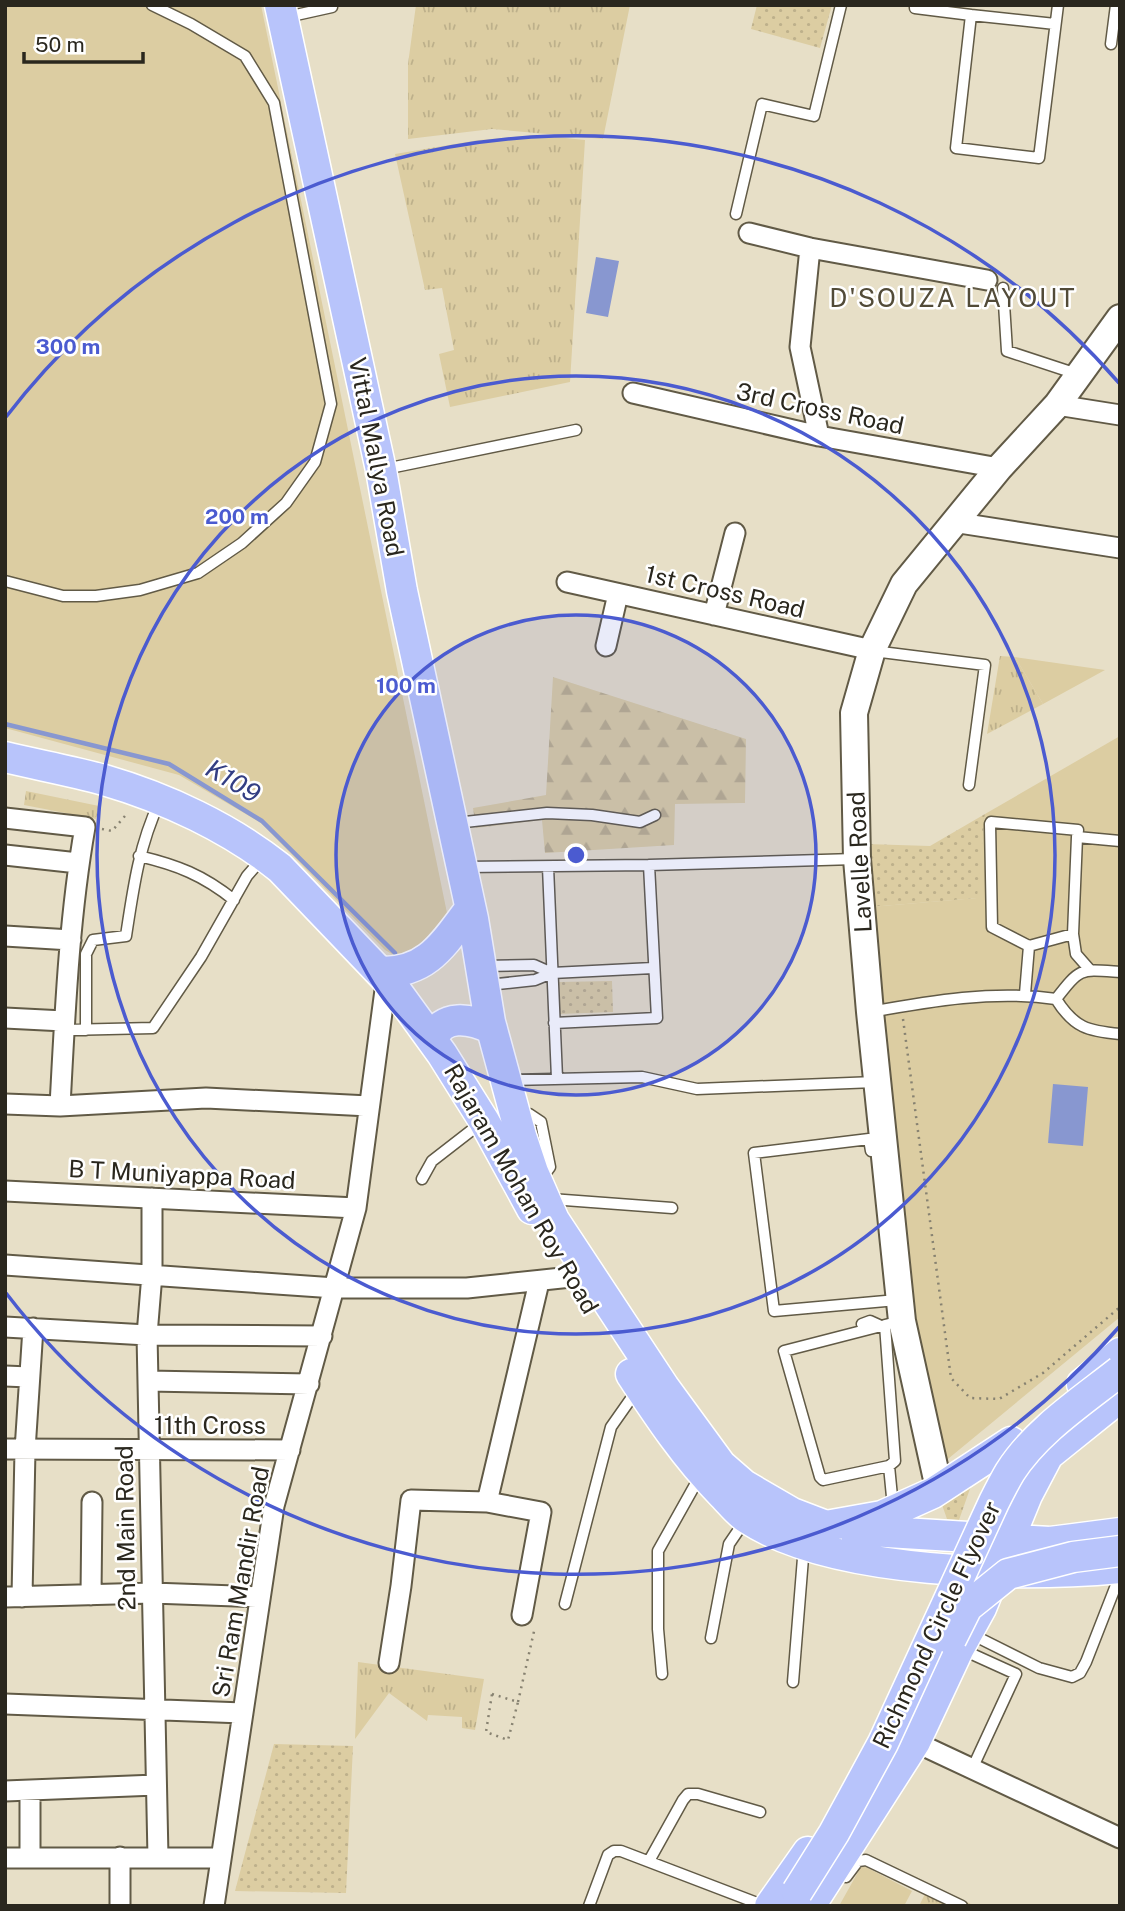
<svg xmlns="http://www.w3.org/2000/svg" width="1125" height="1911" font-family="'Public Sans',sans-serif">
	<defs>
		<pattern id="grass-dots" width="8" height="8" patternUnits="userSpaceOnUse" patternTransform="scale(1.75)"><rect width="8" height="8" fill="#dccda2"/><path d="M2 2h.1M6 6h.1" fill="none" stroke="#bdb08b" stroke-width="1.8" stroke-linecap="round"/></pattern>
		<pattern id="forest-firs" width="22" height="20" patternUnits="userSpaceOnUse" patternTransform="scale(1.75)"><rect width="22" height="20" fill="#dccda2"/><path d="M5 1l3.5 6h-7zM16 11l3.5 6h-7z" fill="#bdb08b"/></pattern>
		<pattern id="park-tufts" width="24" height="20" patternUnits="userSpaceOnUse" patternTransform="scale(1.75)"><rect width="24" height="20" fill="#dccda2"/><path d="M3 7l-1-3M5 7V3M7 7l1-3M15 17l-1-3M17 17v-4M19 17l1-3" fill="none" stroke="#bdb08b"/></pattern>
	</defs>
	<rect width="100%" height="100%" fill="#e7dfc7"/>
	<path fill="url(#grass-dots)" d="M 757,5 L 832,5 L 820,48 L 751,29 Z
		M 985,814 L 978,898 L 870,907 L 866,844 L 930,846 Z
		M 612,981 L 613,1012 L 559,1014 L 558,982 Z
		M 972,1483 L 959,1520 L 947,1519 L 940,1499 Z
		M 274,1744 L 353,1746 L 346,1893 L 235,1891 Z"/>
	<path fill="url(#forest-firs)" d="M 553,677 L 746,739 L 745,803 L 675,804 L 674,845 L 545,853 L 542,820 L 476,828 L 473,808 L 546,795 Z"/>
	<path fill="url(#park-tufts)" d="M 416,5 L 630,5 L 603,139 L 492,129 L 408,139 L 408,64 Z
		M 536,135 L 585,140 L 570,382 L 450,407 L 439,354 L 454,350 L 442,288 L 425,290 L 395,154 L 479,140 Z
		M 1000,656 L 1015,657 L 1043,704 L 987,734 Z
		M 26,791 L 99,806 L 96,819 L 24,805 Z
		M 358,1662 L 484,1679 L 475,1730 L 462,1728 L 462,1717 L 428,1715 L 427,1721 L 389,1693 L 355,1739 Z
		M 930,1884 L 975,1906 L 919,1906 Z"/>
	<path fill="#dccda2" d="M 5,5 L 261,5 L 447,913 L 439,929 L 419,954 L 392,954 L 385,950 L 261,823 L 179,775 L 5,728 Z
		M 1015,657 L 1105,670 L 1043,704 Z
		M 1120,736 L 1120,1317 L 943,1463 L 912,1320 L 870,907 L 977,898 L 985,814 Z
		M 862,1865 L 912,1891 L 904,1906 L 839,1906 Z"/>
	<path fill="#8897d0" d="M 596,257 L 619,261 L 608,317 L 586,313 Z
		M 1053,1084 L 1088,1087 L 1083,1146 L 1048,1143 Z"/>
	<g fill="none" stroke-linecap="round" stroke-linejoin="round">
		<path stroke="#8897d0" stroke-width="4.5" d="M 5,724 L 169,764 L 262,821 L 395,953"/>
		<defs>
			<path id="lane" d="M 915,5 L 915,8 L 971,15 L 956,148 L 1039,158 L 1058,5
				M 971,15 L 1055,24
				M 287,17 L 332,7
				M 1111,44 L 1116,5
				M 736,214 L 762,104 L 814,116 L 841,5
				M 1003,288 L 1007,351 L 1077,374
				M 385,469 L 576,430
				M 5,581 L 63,596 L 96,596 L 140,590 L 198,573 L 242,543 L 286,503 L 315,462 L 331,404 L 274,103 L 245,56 L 191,24 L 152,5
				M 873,651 L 985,665 L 969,785
				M 456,823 L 547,813 L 592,815 L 640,822 L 655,815
				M 139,856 C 177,865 203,875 234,900
				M 464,867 L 649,865 L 855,859
				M 548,867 L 557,1078
				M 1029,946 L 1073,934
				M 484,966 L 534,965 L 552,973
				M 1090,970 L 1076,954 L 1073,934 L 1077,837 L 1120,841
				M 1120,972 C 1080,969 1081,967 1056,999 C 1074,1028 1088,1031 1120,1034
				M 488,985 L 535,980 L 552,973 L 653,968
				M 1025,994 L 1029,946 L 992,927 L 990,824 L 991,822 L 1078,830 L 1077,837
				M 870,1012 C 931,1001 994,990 1056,999
				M 554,1023 L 657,1018 L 649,865
				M 64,1030 L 153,1028 L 201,957 L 247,876 L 261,860
				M 86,1030 L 86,954 L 93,940 L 126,936 C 133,890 139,845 159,803
				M 510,1080 L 642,1077 L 697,1089 L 875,1082
				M 521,1112 L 529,1114 L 541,1122 L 550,1167 L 541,1179
				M 871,1151 L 869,1139 L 754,1153 L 774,1311 L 897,1300
				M 422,1179 L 432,1161 L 481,1123
				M 551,1199 L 672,1208
				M 862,1324 L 870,1321 L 881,1326
				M 885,1325 L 895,1461 L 889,1466 L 823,1480 L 820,1477 L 784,1351 L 885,1325 L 901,1321
				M 889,1466 L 893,1507
				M 565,1604 L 611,1427 L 637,1390
				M 969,1633 L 1039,1668 L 1072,1677 L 1080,1673 L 1086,1662 L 1120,1575
				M 711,1638 L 729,1544 L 744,1522
				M 963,1650 L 1016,1674 L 972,1769
				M 662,1674 L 658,1629 L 658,1551 L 700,1476
				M 793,1682 L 803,1558 L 806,1549
				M 649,1861 L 683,1800 L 688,1794 L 698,1794 L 760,1812
				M 846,1877 L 858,1861 L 866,1860 L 962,1906
				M 589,1906 L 608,1855 L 614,1851 L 621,1851 L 765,1906"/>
			<path id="street" d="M 749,233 L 810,248 L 987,280
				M 810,248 L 800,347 L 819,436
				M 633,393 L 819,436 L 999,468
				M 1057,405 L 1120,415
				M 953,522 L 1120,548
				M 567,582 L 872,650
				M 714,615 L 735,533
				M 606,646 L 618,594
				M 5,818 L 85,827 C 69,918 65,1013 60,1106
				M 5,855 L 78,863
				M 5,936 L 71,940
				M 5,1018 L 64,1021
				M 5,1104 L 60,1106 L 206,1098 L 369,1106
				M 5,1191 L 356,1208
				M 152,1198 L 152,1274 L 147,1335 L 158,1857
				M 5,1265 L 335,1288 L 467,1288 L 571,1277
				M 5,1327 L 147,1335 L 322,1336
				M 5,1376 L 29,1377
				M 148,1381 L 309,1384
				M 5,1449 L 290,1450
				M 91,1595 L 92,1502
				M 5,1597 L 152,1593 L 260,1597
				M 22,1597 L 25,1450 L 33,1328
				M 522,1615 L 541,1512 L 487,1502 L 539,1282
				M 389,1663 L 401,1586 L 411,1500 L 487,1502
				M 5,1704 L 243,1713
				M 915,1742 L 1120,1838
				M 5,1791 L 156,1785
				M 30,1791 L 30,1857
				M 5,1858 L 221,1858
				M 120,1906 L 120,1857
				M 214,1906 L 274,1506 L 356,1208 L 385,990 L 392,985"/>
			<path id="secondary" d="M 941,1487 L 936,1475 L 902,1321 L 870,1012 L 857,859 L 854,713 L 872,650 L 904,584 L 999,468 L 1057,405 L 1120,318"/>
			<path id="primary" d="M 280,5 L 381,470 L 402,591 L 473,919 L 490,1022 L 521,1136 L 533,1172 L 554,1220 L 664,1387 L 721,1465 L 744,1485 L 792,1513 L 826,1526 L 882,1516 L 933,1493 L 1011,1442
				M 5,757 C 38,765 72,771 104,780 C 166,798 230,828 280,868 L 392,985 L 442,1054 L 484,1121 L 532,1209
				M 381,972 C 428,973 444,943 470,909
				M 433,1041 C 440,1012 472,1019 492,1029
				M 631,1374 C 659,1417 686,1457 721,1493 C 730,1502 738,1513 748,1519 C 835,1575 1019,1577 1120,1568
				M 1082,1384 L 1120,1353
				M 854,1530 L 1050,1542 L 1120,1533
				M 770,1906 L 808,1852
				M 810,1906 L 915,1742 L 959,1648 L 981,1608 L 1027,1495 L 1048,1455 L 1120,1397"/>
		</defs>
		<use href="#lane" stroke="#615a46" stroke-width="13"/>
		<use href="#street" stroke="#615a46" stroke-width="23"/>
		<use href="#secondary" stroke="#615a46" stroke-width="30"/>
		<use href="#primary" stroke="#fff" stroke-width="33"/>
		<path stroke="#878271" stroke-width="2.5" stroke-dasharray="2 5" stroke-linecap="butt" d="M 102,829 L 112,831 L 125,816
			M 903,1019 L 951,1378 L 970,1398 L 999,1399 L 1043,1373 L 1120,1307
			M 492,1694 L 518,1702 L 508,1740 L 486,1732 Z
			M 518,1702 L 535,1627"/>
		<use href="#lane" stroke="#fff" stroke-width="10"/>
		<use href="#street" stroke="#fff" stroke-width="19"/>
		<use href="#secondary" stroke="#fff" stroke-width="26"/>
		<use href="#primary" stroke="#b8c4fb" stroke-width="30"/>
		<defs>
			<path id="primary-bridge" d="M 951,1639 L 967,1607 L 1008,1574 L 1073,1557 L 1120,1551
				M 797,1892 L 834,1833 L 883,1743 L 994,1502 C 999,1492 1004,1482 1010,1472 C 1036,1431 1082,1401 1120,1371"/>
		</defs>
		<use href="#primary-bridge" stroke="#fff" stroke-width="33" stroke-linecap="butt"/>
		<use href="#primary-bridge" stroke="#b8c4fb" stroke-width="30"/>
	</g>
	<circle cx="576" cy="855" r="240" fill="#4b5bd0" fill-opacity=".12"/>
	<g fill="none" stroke="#4b5bd0" stroke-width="3.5">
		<circle cx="576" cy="855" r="240"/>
		<circle cx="576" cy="855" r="479"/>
		<path d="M1119 1327A719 719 0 0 1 6 1293M6 417A719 719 0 0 1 1119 383"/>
	</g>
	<g text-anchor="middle" stroke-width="5" stroke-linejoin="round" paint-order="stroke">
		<g font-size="24" fill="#2a271e" stroke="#fff">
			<text transform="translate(820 409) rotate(12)" y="8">3rd Cross Road</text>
			<text transform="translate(376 457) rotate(79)" y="8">Vittal Mallya Road</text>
			<text transform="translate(725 592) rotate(13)" y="8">1st Cross Road</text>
			<text transform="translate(860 862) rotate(-93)" y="8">Lavelle Road</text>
			<text transform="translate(182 1175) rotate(3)" y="8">B T Muniyappa Road</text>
			<text transform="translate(521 1189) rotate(60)" y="8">Rajaram Mohan Roy Road</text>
			<text x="210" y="1434">11th Cross</text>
			<text transform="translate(126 1528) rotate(-91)" y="8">2nd Main Road</text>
			<text transform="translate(241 1582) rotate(-80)" y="8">Sri Ram Mandir Road</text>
			<text transform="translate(937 1625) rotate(-65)" y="8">Richmond Circle Flyover</text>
		</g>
		<g font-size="26" letter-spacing="2" fill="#524b38" stroke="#fff">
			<text x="953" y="307">D'SOUZA LAYOUT</text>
		</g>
		<g font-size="26" font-style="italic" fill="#333e83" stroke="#fff">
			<text transform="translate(233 781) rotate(31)" y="9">K109</text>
		</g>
	</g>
	<circle cx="576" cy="855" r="10" fill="#4b5bd0" stroke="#fff" stroke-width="3.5"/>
	<g font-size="21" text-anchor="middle" font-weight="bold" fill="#4b5bd0" stroke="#fff" stroke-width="5" stroke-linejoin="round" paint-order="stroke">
		<text x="68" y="354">300 m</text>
		<text x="237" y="524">200 m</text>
		<text x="406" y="693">100 m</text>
	</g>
	<rect width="1125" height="1911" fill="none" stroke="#2a271e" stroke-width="14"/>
	<path d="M24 52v10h119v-10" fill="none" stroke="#2a271e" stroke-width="3.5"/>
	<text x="35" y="52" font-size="21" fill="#2a271e" stroke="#ffffff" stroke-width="5" paint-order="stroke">50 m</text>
</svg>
